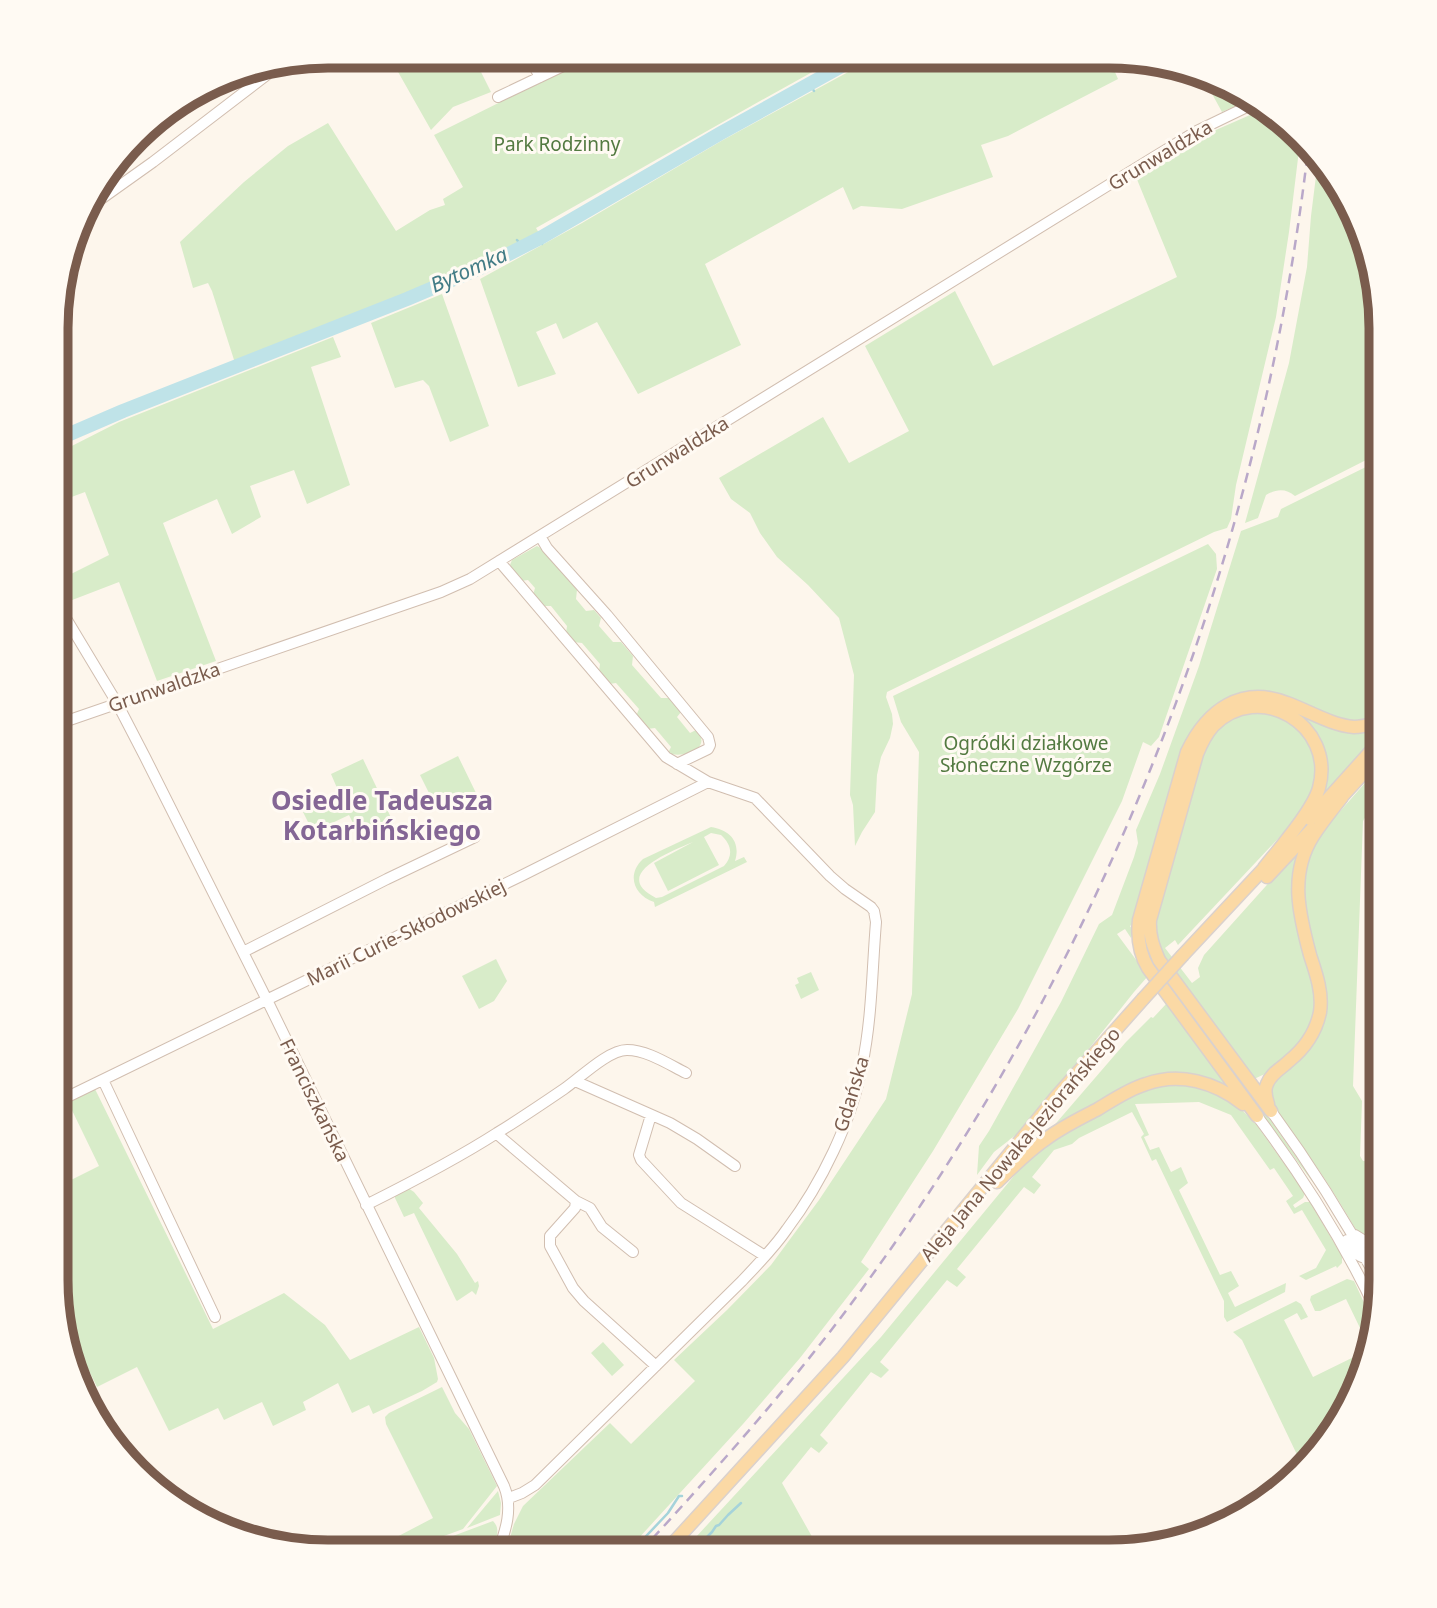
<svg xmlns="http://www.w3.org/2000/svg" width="1437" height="1608" font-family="'Noto Sans',sans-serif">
	<rect width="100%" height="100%" fill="#fdf6ec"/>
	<path fill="#d8ecc9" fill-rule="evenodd" d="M 389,56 L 473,56 L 491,92 L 453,107 L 431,130 Z
		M 591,57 L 821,57 L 825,65 C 728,118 633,174 536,228 L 539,233 L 494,258 L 235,363 L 212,291 L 208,283 L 193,288 L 180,242 L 244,182 L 288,146 L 328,123 L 396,231 L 430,210 L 445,205 L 443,199 L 463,187 L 434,135 Z
		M 874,58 L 1109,58 L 1118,79 L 1008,136 L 981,145 L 993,177 L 902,209 L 861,206 L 853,210 L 843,187 L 705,264 L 741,345 L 638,394 L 597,322 L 563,339 L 556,323 L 536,332 L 556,374 L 518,387 L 480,279 L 582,223 L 723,140 Z
		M 1205,81 L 1251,99 L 1222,112 Z
		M 185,103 L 186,105 L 152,136 L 149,123 Z
		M 1266,108 L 1300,142 L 1289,232 L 1276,317 L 1236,485 L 1231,519 L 1227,528 L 1214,532 L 887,692 L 886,697 L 892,714 L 893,724 L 890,738 L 881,757 L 877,775 L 875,812 L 862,832 L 855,846 L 853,805 L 850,795 L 854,675 L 839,618 L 808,585 L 777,557 L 760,533 L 750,513 L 731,499 L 719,478 L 823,417 L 849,463 L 909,431 L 865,346 L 955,291 L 993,366 L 1177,277 L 1136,177 L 1209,133 Z
		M 1318,160 L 1335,177 L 1367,241 L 1380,311 L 1380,453 L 1295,496 C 1286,488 1276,489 1266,495 L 1258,518 L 1245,523 L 1289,363 L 1307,267 L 1311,216 Z
		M 442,294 L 489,426 L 450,442 L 429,386 L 423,380 L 395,388 L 371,323 Z
		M 333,337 L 341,357 L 311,367 L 350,485 L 307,504 L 294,470 L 250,486 L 261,517 L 232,534 L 217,499 L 163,523 L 216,661 L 157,681 L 119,582 L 67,602 L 58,584 L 58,453 L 119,422 ZM 85,492 L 109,555 L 69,575 L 64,558 L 58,502 Z
		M 1380,460 L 1380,717 L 1355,723 L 1314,710 L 1206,715 L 1136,921 L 1130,926 L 1133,931 L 1131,938 L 1125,929 L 1117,934 L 1148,976 L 1134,992 L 1041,1109 L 1022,1130 L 994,1152 L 977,1175 L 979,1146 L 989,1131 L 1061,1002 L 1099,924 L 1112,915 L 1134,857 L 1138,843 L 1136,830 L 1160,774 L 1199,666 L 1241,531 L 1278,517 L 1281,509 Z
		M 1208,544 L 1216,554 L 1217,569 L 1159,737 L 1151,746 L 1143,742 L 1122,801 L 1018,1009 L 933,1151 L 861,1262 L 869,1269 L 800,1358 L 743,1424 L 627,1551 L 506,1551 L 514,1524 L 523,1506 L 610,1423 L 631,1444 L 695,1381 L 674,1360 L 727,1310 L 771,1265 L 819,1200 L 886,1099 L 912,994 L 919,752 L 901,722 L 893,696 Z
		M 537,546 L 542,549 L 577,590 L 576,599 L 586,611 L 594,610 L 601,618 L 599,626 L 613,642 L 621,642 L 633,656 L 632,665 L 661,698 L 669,698 L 681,712 L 677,717 L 690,733 L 696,730 C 714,748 683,759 668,753 L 671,747 L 655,728 L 647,729 L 636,716 L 639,709 L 616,683 L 609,684 L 599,672 L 600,664 L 582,643 L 573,642 L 566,633 L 567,626 L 551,606 L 542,606 L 533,595 L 535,588 L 528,580 L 521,581 L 510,565 L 512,560 Z
		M 1257,701 L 1275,703 L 1284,706 C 1318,720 1343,736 1380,726 L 1380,733 L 1322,797 C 1323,785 1327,773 1325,760 C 1318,711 1257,686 1217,718 C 1205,727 1199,739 1193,753 L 1143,928 L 1194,745 C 1208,719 1228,704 1257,701 Z
		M 1253,712 L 1276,713 L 1307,736 L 1318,771 L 1310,799 L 1289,827 L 1178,945 L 1175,940 L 1165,948 L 1192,983 L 1200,977 L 1198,968 L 1204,955 L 1302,846 L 1298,859 L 1315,983 L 1315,1016 L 1305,1040 L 1267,1073 L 1254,1079 L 1164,960 L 1153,928 L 1205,743 L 1229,719 Z
		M 458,756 L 476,793 L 438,811 L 420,775 Z
		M 363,759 L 395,826 L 362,841 L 349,815 L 313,832 L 303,812 L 340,795 L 331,774 Z
		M 1380,766 L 1380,798 L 1366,816 L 1363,821 L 1353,1086 L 1362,1101 L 1360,1156 L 1363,1161 L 1380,1161 L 1380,1238 C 1370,1239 1364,1238 1356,1230 C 1344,1210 1332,1189 1318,1169 C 1307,1152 1268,1108 1269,1089 L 1322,1023 L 1301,891 L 1309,851 L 1320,834 Z
		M 711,827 C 730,830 741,842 735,861 L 744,857 L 747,862 L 655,907 L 654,902 C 634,895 626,875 643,859 ZM 711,833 L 721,835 C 731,844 734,855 724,866 L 662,897 L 656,898 C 609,874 673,851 693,842 L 654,863 L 668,891 L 719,865 L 704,837 Z
		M 496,959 L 507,981 L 494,1001 L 479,1009 L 462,976 Z
		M 811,972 L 819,990 L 801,999 L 795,985 L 799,983 L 797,978 Z
		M 1167,1003 L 1232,1091 L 1178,1075 L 1051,1129 L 1126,1042 L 1151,1017 L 1153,1018 Z
		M 1161,1084 L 1207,1086 L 1238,1106 L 1256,1124 L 1305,1193 L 1303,1198 L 1293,1205 L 1295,1208 L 1305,1202 L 1310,1202 L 1342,1256 L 1342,1263 L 1337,1268 L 1336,1266 L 1306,1280 L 1299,1276 L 1316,1268 L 1326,1250 L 1302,1210 L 1294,1214 L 1286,1201 L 1293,1196 L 1274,1168 L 1270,1170 L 1231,1115 L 1199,1102 L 1135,1104 L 1149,1135 L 1144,1137 L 1150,1150 L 1159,1147 L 1171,1172 L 1181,1167 L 1188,1183 L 1179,1190 L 1220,1275 L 1231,1271 L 1239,1286 L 1228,1293 L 1235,1307 L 1286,1283 L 1285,1292 L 1227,1322 L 1224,1317 L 1224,1301 L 1156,1159 L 1152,1161 L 1141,1137 L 1144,1134 L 1132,1112 L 1079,1138 L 1072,1144 L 1054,1150 L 1032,1177 L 1041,1185 L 1034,1194 L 1024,1187 L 957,1269 L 966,1277 L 957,1287 L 947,1280 L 880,1362 L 889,1370 L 881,1378 L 871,1372 L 820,1435 L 828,1443 L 819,1453 L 811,1447 L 782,1483 L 820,1551 L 683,1551 L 881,1337 L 1028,1159 L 1050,1140 L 1137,1092 Z
		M 1239,1084 L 1248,1088 L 1318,1188 L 1318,1189 Z
		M 94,1087 L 213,1329 L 284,1293 L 325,1325 L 350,1360 L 419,1327 L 434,1358 L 438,1379 L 437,1382 L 422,1391 L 373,1414 L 369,1405 L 352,1413 L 338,1383 L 303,1402 L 306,1410 L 273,1426 L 262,1402 L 224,1420 L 218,1408 L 169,1431 L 137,1367 L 97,1387 L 73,1338 L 65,1342 L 57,1297 L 57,1187 L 99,1166 L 68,1102 Z
		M 408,1188 L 414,1192 L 423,1203 L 419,1208 L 457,1254 L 475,1283 L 478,1281 L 479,1286 L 476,1295 L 472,1291 L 457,1301 L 456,1300 L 414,1213 L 404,1217 L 395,1198 L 395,1195 Z
		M 1347,1279 L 1354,1281 L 1373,1322 L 1360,1328 L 1346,1299 L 1320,1311 L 1315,1311 L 1310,1300 L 1311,1296 Z
		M 1296,1301 L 1301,1304 L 1308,1317 L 1301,1320 L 1297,1313 L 1284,1320 L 1313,1377 L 1364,1352 L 1345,1415 L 1301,1463 L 1242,1340 L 1233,1332 Z
		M 603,1342 L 624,1365 L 612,1376 L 591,1353 Z
		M 442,1387 L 455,1413 L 469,1429 L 497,1486 L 463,1529 L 403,1551 L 384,1551 L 389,1541 L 433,1518 L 386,1424 L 385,1417 L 389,1413 Z
		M 498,1491 L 501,1503 L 500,1515 L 467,1528 Z
		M 493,1521 C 502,1530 495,1541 491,1551 L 413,1551 Z"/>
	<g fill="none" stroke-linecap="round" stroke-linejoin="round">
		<path stroke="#a5d3da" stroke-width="2.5" d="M 810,84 L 814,91
			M 517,240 L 523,247
			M 542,244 L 542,237
			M 696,1548 L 712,1532 L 716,1526 L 719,1525 L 728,1515 L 741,1503
			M 632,1551 L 668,1513 L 679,1496 L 682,1496"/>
		<path stroke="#bfe3e8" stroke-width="14" d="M 58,439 L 123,411 L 407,299 L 487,265 L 542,237 L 721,133 L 858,57"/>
		<defs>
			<path id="minor" d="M 529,57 L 540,77
				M 498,97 L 582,57
				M 87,209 L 153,162 L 281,64
				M 58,384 L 61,362 L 58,332
				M 540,536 L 547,548 L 607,615 L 708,737 L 710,745 L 708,749 L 677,764
				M 499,561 L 666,757 L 708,782 L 755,798 L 830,876 L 845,889 L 871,907 L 874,911 L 876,922 C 872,970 872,1019 862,1066 C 852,1121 821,1184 787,1229 C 774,1248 758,1264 742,1281 L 535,1485 L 522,1493 L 509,1498
				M 58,605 L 117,703 L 145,757 L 267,1000 L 504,1486 C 513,1508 506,1530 498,1551
				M 58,724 L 441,592 L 470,579 L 1154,157 L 1197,131 L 1259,101
				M 243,952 L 387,879 L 475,837
				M 103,1080 L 215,1317
				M 575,1081 L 670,1123 L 697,1139 L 735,1166
				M 57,1102 L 523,875 L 708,782
				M 1271,1111 C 1312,1167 1348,1224 1380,1285
				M 651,1115 L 639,1155 L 641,1160 L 681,1203 L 765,1256
				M 1257,1116 C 1303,1177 1343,1241 1376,1310
				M 497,1134 L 576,1201 L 590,1208 L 602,1227 L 633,1252
				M 576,1201 L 575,1208 L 550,1236 L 550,1246 L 573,1288 L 584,1301 L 656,1366
				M 366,1205 C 410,1183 455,1160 497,1133 C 520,1119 542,1104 564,1089 C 580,1078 608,1050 627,1050 C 647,1050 668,1064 686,1073
				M 1355,1235 L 1368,1243 L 1380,1242
				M 1347,1240 C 1356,1257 1362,1260 1380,1259"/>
			<path id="major" d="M 1336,803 L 1380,755
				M 1310,819 L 1380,741
				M 1264,868 C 1279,849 1313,810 1319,788 C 1336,725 1259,679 1213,726 C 1206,734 1201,744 1197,754 L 1150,920 C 1149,935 1153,946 1159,960 L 1271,1111
				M 1267,877 L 1312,829
				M 1183,955 L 1269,863
				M 1268,1104 C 1266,1098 1264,1090 1267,1084 C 1271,1073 1282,1068 1289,1061 C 1305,1048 1316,1032 1320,1012 C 1323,993 1316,973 1310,955 C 1299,914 1289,874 1313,836 C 1322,822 1332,810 1342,797
				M 1257,1116 L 1148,968 C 1139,953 1137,938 1139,920 L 1187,752 C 1207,710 1241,685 1287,703 C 1309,711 1331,725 1354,727 C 1363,727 1372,724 1380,722
				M 997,1182 C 1013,1167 1028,1151 1046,1139 C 1062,1127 1081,1118 1098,1109 C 1113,1100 1129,1089 1146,1084 C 1180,1072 1215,1082 1243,1104
				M 666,1551 L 843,1357 L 1056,1097 L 1143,999"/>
		</defs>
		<use href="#minor" stroke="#d1beb0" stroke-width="12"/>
		<use href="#major" stroke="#dad1cd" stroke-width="15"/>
		<use href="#minor" stroke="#fff" stroke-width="10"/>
		<use href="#major" stroke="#fbd9a5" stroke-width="12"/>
		<path stroke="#b9a8c9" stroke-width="2.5" stroke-dasharray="10 7" stroke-linecap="butt" d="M 641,1551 C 723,1462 804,1371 875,1271 C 1112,941 1261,553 1308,150"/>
		<defs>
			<path id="major-bridge" d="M 1143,999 L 1183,955"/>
		</defs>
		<use href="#major-bridge" stroke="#dad1cd" stroke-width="15" stroke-linecap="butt"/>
		<use href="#major-bridge" stroke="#fbd9a5" stroke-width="12"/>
	</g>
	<g text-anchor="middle" stroke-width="6" stroke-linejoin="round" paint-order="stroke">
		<g font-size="19" fill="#537a41" stroke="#fffaf3">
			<text x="557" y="151">Park Rodzinny</text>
			<text x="1026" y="750">Ogródki działkowe<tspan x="1026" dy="22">Słoneczne Wzgórze</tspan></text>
		</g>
		<g font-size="19" fill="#7a5c4d" stroke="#fffaf3">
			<text transform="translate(1160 155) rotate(-31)" y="7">Grunwaldzka</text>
			<text transform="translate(677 452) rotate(-32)" y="7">Grunwaldzka</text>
			<text transform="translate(164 687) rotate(-19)" y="7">Grunwaldzka</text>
			<text transform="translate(406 932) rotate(-26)" y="7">Marii Curie-Skłodowskiej</text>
			<text transform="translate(851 1094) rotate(-73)" y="7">Gdańska</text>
			<text transform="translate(315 1100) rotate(64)" y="7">Franciszkańska</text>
			<text transform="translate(1020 1144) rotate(-50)" y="7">Aleja Jana Nowaka-Jeziorańskiego</text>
		</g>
		<g font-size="21" font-style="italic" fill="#437c86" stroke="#fffaf3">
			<text transform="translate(469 270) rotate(-24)" y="7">Bytomka</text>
		</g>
		<g font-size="26" font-weight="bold" fill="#846695" stroke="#fffaf3">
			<text x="382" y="810">Osiedle Tadeusza<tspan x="382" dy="30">Kotarbińskiego</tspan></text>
		</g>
	</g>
	<path d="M0 0H1437V1608H0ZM328 68H1109A260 260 0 0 1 1369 328V1280A260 260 0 0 1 1109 1540H328A260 260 0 0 1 68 1280V328A260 260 0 0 1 328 68Z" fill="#fffaf3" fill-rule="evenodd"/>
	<path fill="none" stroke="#7a5c4d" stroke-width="9" d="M328 68H1109A260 260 0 0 1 1369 328V1280A260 260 0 0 1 1109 1540H328A260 260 0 0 1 68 1280V328A260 260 0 0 1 328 68Z"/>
</svg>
